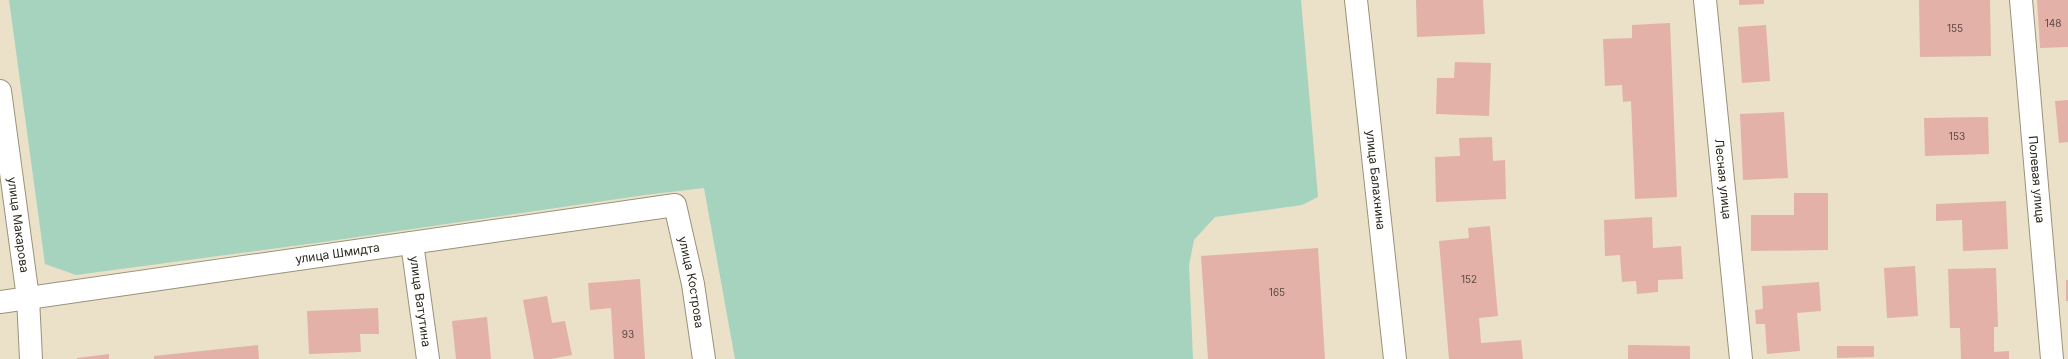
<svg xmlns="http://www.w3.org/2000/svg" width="2068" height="359" font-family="Inter,sans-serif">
	<rect width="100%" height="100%" fill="#eae1c8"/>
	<path fill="#a6d3be" d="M 9,0 L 1301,0 L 1318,197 L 1302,205 L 1215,217 L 1194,240 L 1189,265 L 1193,359 L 735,359 L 704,188 L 645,195 L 323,242 L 76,275 L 45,264 Z"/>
	<path fill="#e3b1a7" d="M 1416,0 L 1483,0 L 1485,34 L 1417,37 Z
		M 1739,0 L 1764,0 L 1764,4 L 1739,5 Z
		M 1919,0 L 1990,0 L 1991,56 L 1920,57 Z
		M 2037,0 L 2068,0 L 2068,47 L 2040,48 Z
		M 1670,23 L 1677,197 L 1635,199 L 1631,101 L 1623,102 L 1622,85 L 1605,86 L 1603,39 L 1632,38 L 1632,25 Z
		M 1766,25 L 1770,81 L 1742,83 L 1738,27 Z
		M 1455,62 L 1491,63 L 1489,116 L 1436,114 L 1437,78 L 1454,78 Z
		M 2068,100 L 2068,142 L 2059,143 L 2055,101 Z
		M 1784,112 L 1788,178 L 1743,180 L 1740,114 Z
		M 1988,117 L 1989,154 L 1925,156 L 1924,118 Z
		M 1492,137 L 1493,161 L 1505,160 L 1506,199 L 1436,202 L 1435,157 L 1460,156 L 1459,138 Z
		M 1794,193 L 1828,193 L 1828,250 L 1751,251 L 1751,215 L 1794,215 Z
		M 2006,201 L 2008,249 L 1963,251 L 1962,220 L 1936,221 L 1936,204 Z
		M 1652,217 L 1653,248 L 1681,246 L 1683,279 L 1658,280 L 1658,292 L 1637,294 L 1636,281 L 1622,282 L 1620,255 L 1605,256 L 1604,220 Z
		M 1490,226 L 1498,316 L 1479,318 L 1481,343 L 1521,340 L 1523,359 L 1449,359 L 1439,241 L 1469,238 L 1468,228 Z
		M 1318,248 L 1325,359 L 1208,359 L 1201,256 Z
		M 1915,266 L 1918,316 L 1887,318 L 1884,268 Z
		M 1996,268 L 1998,327 L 1994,327 L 1994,352 L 2009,351 L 2009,359 L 1961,359 L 1960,328 L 1950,328 L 1948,269 Z
		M 640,279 L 645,359 L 614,359 L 611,308 L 590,310 L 588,283 Z
		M 2066,280 L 2068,280 L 2068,301 L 2066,301 Z
		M 1819,282 L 1821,311 L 1797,313 L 1800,351 L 1767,354 L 1765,324 L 1756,324 L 1755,310 L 1763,309 L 1762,286 Z
		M 547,296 L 552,323 L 565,321 L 572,355 L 551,359 L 534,359 L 523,300 Z
		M 378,308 L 379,334 L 360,334 L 361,352 L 309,354 L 307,311 Z
		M 487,317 L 491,359 L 456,359 L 452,321 Z
		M 258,345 L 259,359 L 154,359 L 154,356 Z
		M 1628,345 L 1690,346 L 1690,359 L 1628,359 Z
		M 1837,346 L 1874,346 L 1874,357 L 1837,358 Z
		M 109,354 L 109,359 L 77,359 L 77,358 Z"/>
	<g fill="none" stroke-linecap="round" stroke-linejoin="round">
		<defs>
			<g id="minor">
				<path id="s1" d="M 1356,0 L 1395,359"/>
				<path id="s2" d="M 1705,0 L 1741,359"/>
				<path id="s3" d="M 2021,0 L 2052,359"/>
				<path id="s4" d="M 0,91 L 28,298 L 31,359"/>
				<path id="s5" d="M 412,243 L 428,359"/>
				<path id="s6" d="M 0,302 L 675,205 L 693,284 L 704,359"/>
			</g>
		</defs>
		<use href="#minor" stroke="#9a917b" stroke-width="24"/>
		<use href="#minor" stroke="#fff" stroke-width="22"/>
	</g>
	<g text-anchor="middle" stroke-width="4" stroke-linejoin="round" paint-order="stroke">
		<g font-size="10" fill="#5a4a41">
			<text x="2053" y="27">148</text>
			<text x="1955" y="32">155</text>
			<text x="1957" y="140">153</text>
			<text x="1469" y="283">152</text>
			<text x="1277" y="296">165</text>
			<text x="628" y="338">93</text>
		</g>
		<g font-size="12" fill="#2c281f" stroke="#eae1c8">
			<text dy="4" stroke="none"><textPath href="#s1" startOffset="181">улица Балахнина</textPath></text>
			<text dy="4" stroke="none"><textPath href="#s2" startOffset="180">Лесная улица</textPath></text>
			<text dy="4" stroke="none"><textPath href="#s3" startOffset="180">Полевая улица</textPath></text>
			<text dy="4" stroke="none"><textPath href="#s4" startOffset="135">улица Макарова</textPath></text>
			<text dy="4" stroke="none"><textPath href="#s6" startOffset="341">улица Шмидта</textPath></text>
			<text dy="4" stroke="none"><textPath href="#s6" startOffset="761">улица Кострова</textPath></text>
			<text dy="4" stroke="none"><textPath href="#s5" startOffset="59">улица Ватутина</textPath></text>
		</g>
	</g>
</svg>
